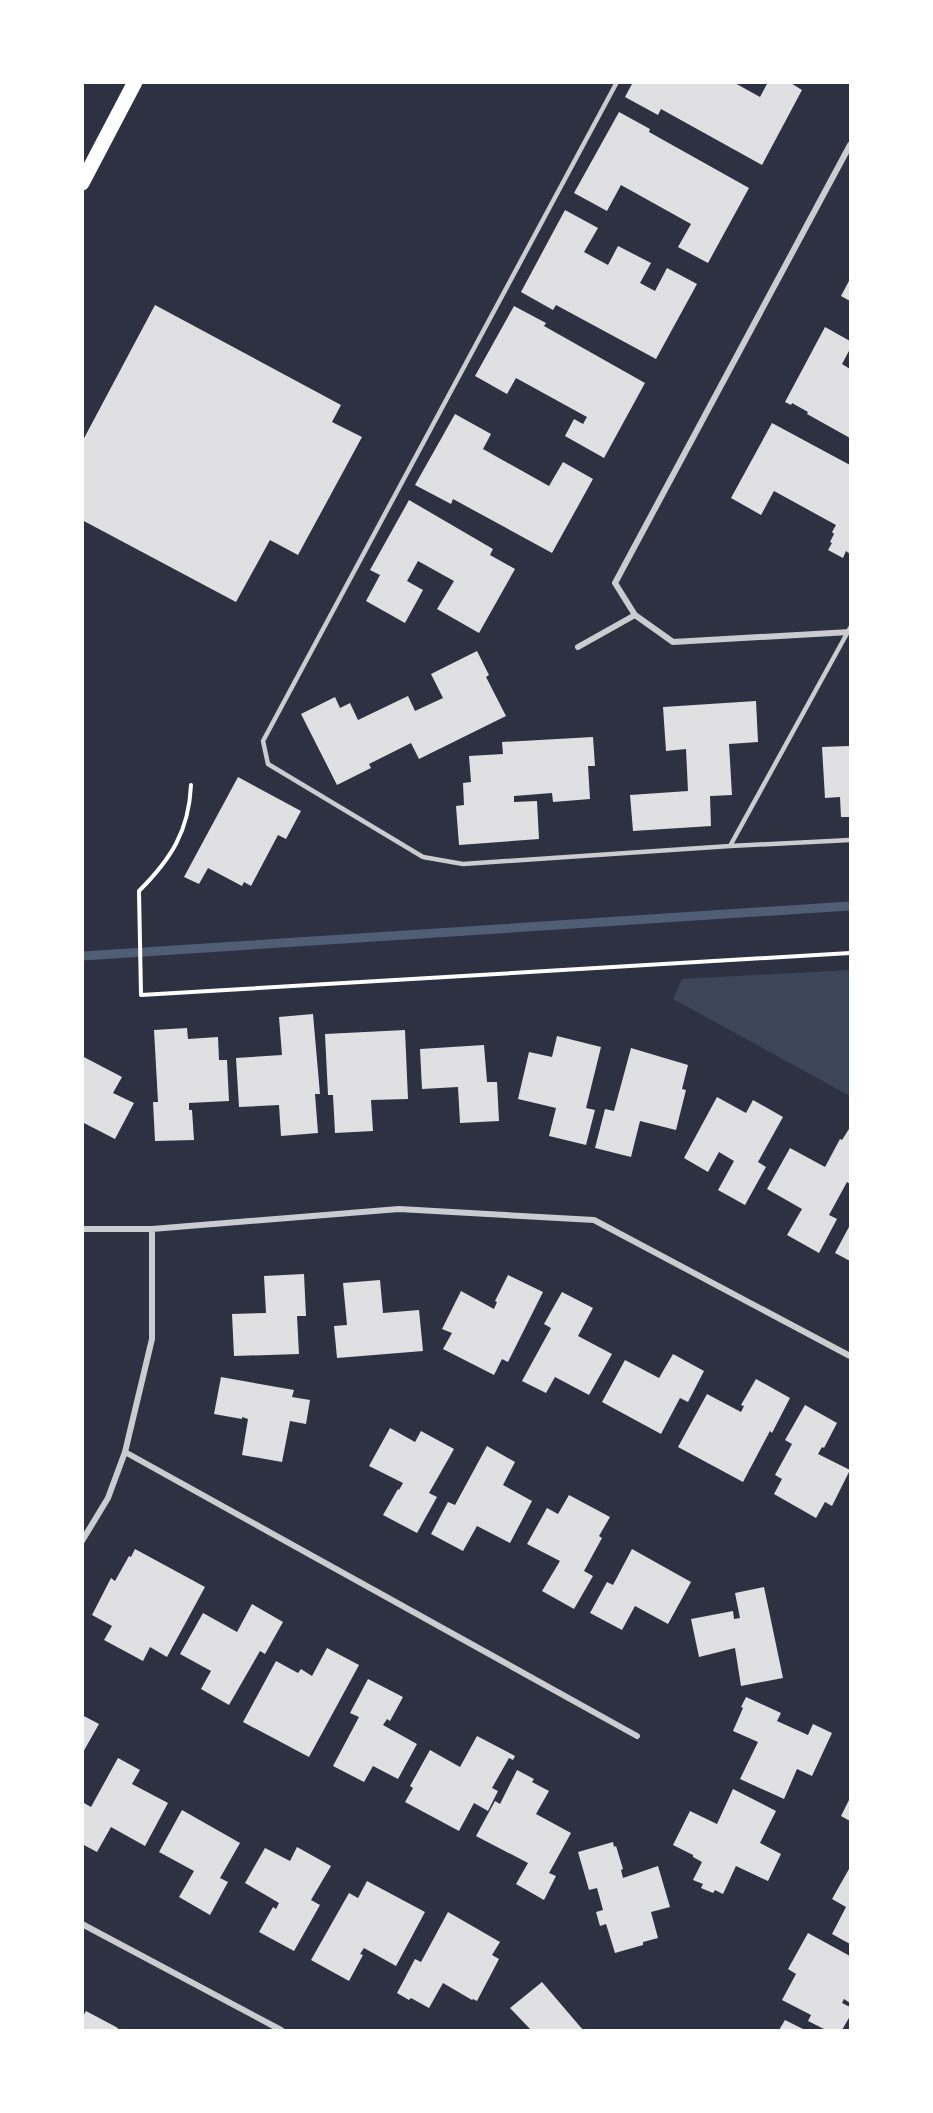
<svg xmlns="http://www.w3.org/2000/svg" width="933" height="2113" font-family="Arial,sans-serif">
	<rect width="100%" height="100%" fill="#2d3142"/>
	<path fill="#3c4559" d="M 850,970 L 850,1096 L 673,999 L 682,979 Z"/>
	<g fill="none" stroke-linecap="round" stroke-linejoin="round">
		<path stroke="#4f5d75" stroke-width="9" d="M 82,956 L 850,906"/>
	</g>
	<path fill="#e0e0e3" d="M 633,82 L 733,82 L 760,97 L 768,82 L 789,82 L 802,90 L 762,165 L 661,109 L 658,115 L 625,97 Z
		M 619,112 L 650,129 L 649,132 L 749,188 L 708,263 L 678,247 L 691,224 L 621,185 L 607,211 L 574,193 Z
		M 565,210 L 598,228 L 584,252 L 608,265 L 618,246 L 651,263 L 640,283 L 655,291 L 667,268 L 697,284 L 656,359 L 556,305 L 553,310 L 521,292 Z
		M 850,279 L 850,301 L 841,296 Z
		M 155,305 L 341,405 L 332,422 L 362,437 L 298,555 L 270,540 L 236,602 L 82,520 L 82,442 Z
		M 514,306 L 546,323 L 544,326 L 645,383 L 604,458 L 565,436 L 574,419 L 583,424 L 587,417 L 516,378 L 507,394 L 475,376 Z
		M 825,327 L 850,341 L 850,349 L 842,364 L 850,369 L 850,438 L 807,414 L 808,412 L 792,403 L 791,405 L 785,402 Z
		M 455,414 L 491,434 L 483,449 L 549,486 L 563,462 L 593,479 L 552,553 L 453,499 L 451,504 L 415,485 Z
		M 772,423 L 850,465 L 850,554 L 846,551 L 843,558 L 828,550 L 832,543 L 830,542 L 834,534 L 832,532 L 836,525 L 774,491 L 761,515 L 731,498 Z
		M 409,500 L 493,549 L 490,555 L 515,569 L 479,633 L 437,609 L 454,581 L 418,561 L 407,581 L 423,590 L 405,623 L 366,601 L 380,575 L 370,570 Z
		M 477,651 L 489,675 L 486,677 L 506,716 L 419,759 L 411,743 L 369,764 L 371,768 L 337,785 L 301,714 L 335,697 L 340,708 L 350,703 L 358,720 L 408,696 L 415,711 L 443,698 L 431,674 Z
		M 756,701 L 758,742 L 729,744 L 732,795 L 710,796 L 711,826 L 633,831 L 630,795 L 688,791 L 686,749 L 666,751 L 663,707 Z
		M 593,737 L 595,766 L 588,766 L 590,799 L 553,802 L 552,793 L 514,796 L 514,802 L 537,801 L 539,839 L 459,845 L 456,806 L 464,805 L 463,783 L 471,782 L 469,756 L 503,754 L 502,742 Z
		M 849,746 L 850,817 L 841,817 L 840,797 L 825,798 L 822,747 Z
		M 238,777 L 301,811 L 286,839 L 278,835 L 251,886 L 244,882 L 242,886 L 208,868 L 199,884 L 184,877 Z
		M 313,1014 L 320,1094 L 315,1094 L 318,1133 L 281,1136 L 279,1105 L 239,1107 L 236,1058 L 282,1055 L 279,1017 Z
		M 187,1028 L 188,1039 L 218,1037 L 219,1060 L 227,1060 L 229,1101 L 189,1103 L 189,1110 L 192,1110 L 194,1140 L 155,1141 L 153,1102 L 158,1102 L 154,1030 Z
		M 405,1030 L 408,1099 L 371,1100 L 373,1131 L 335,1133 L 333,1095 L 328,1095 L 325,1034 Z
		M 557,1036 L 601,1047 L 586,1108 L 595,1110 L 586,1145 L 549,1136 L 556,1108 L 518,1099 L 529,1052 L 552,1057 Z
		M 484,1045 L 487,1082 L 497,1082 L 499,1121 L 460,1123 L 458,1087 L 422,1089 L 420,1049 Z
		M 631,1048 L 688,1065 L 682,1089 L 686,1090 L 676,1130 L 640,1121 L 631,1157 L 595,1148 L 605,1109 L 614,1111 Z
		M 82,1056 L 122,1077 L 113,1093 L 134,1103 L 115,1139 L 82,1122 Z
		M 717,1097 L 746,1113 L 753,1100 L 783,1117 L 758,1162 L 766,1167 L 745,1205 L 718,1190 L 734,1161 L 719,1152 L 708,1172 L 684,1158 Z
		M 849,1129 L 850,1130 L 850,1184 L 847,1182 L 829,1215 L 837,1219 L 819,1253 L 787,1235 L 802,1209 L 767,1189 L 790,1148 L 825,1167 L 840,1139 L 842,1140 Z
		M 850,1225 L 850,1261 L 835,1253 Z
		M 304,1274 L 306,1316 L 297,1316 L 299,1354 L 234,1356 L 232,1314 L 266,1313 L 264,1276 Z
		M 508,1275 L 543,1292 L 508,1362 L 502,1359 L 494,1375 L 443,1349 L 452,1333 L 442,1329 L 461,1291 L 494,1309 L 497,1302 L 495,1301 Z
		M 380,1280 L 383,1313 L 419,1310 L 423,1351 L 337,1358 L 334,1326 L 347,1325 L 343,1283 Z
		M 562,1292 L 593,1308 L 578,1336 L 612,1354 L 589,1395 L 555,1377 L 546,1393 L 522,1381 L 551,1328 L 544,1324 Z
		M 673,1354 L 704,1371 L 688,1402 L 680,1398 L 661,1434 L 602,1402 L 625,1360 L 659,1378 Z
		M 221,1377 L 294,1390 L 292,1397 L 310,1400 L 306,1424 L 290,1421 L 282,1462 L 242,1455 L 248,1419 L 242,1417 L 242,1419 L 214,1414 Z
		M 756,1379 L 790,1398 L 772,1433 L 770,1431 L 743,1482 L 678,1447 L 707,1394 L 741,1412 L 744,1406 L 741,1405 Z
		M 805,1405 L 837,1423 L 824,1448 L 822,1447 L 818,1454 L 850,1470 L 832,1506 L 825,1502 L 816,1518 L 774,1494 L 782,1479 L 775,1475 L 792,1444 L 785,1440 Z
		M 390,1428 L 415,1442 L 421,1431 L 454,1449 L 429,1493 L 437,1497 L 417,1533 L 383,1515 L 398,1489 L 399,1490 L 403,1483 L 369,1466 Z
		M 487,1446 L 515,1462 L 503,1485 L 532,1501 L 510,1543 L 477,1526 L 463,1551 L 431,1534 L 448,1502 L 455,1505 Z
		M 569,1495 L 610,1517 L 599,1536 L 602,1538 L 584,1571 L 593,1576 L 574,1609 L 542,1591 L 560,1561 L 527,1544 L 547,1508 L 558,1514 Z
		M 135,1549 L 205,1587 L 167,1657 L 150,1647 L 143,1661 L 104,1640 L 112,1626 L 92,1615 L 111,1578 L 115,1581 L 129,1556 L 131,1557 Z
		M 632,1549 L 691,1582 L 668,1624 L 635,1606 L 622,1630 L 590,1613 L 607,1582 L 613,1585 Z
		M 764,1587 L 783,1678 L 741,1686 L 735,1648 L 699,1657 L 691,1619 L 733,1611 L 734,1619 L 740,1618 L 735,1593 Z
		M 252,1604 L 283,1622 L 265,1654 L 260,1651 L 229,1705 L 201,1689 L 211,1671 L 180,1654 L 203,1613 L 237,1632 Z
		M 327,1648 L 359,1665 L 309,1757 L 243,1722 L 276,1661 L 298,1673 L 301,1669 L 312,1676 Z
		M 368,1679 L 403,1697 L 390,1721 L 387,1719 L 383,1725 L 417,1744 L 398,1779 L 373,1766 L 364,1782 L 333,1766 L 359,1717 L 350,1713 Z
		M 746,1697 L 781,1713 L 777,1721 L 808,1735 L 813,1724 L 832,1733 L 812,1776 L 797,1769 L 784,1799 L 740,1779 L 758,1742 L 733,1731 L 743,1708 L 741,1707 Z
		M 82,1715 L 99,1724 L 82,1754 Z
		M 477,1736 L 515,1756 L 513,1760 L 509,1758 L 492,1788 L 498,1791 L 488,1811 L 474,1803 L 459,1831 L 405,1802 L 413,1788 L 410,1786 L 430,1750 L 460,1767 Z
		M 118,1758 L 140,1770 L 132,1784 L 168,1803 L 145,1846 L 111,1827 L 97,1852 L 82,1844 L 82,1806 L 84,1803 L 91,1807 Z
		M 517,1770 L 534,1779 L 532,1782 L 549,1791 L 536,1814 L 571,1833 L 549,1873 L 556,1876 L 544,1900 L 516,1884 L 528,1863 L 476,1836 L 495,1801 L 500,1804 Z
		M 733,1789 L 776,1811 L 760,1843 L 781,1854 L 768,1881 L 736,1866 L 723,1894 L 715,1890 L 713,1893 L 701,1888 L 703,1884 L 693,1880 L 702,1862 L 693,1857 L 693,1855 L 673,1845 L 690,1811 L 717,1824 Z
		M 850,1798 L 850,1821 L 841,1816 Z
		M 182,1810 L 240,1843 L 220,1878 L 228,1882 L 210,1915 L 179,1897 L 194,1871 L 159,1852 Z
		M 613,1842 L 614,1847 L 616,1846 L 623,1869 L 621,1870 L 623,1878 L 658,1866 L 670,1907 L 651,1912 L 658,1938 L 643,1942 L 643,1945 L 615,1953 L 606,1924 L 600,1926 L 596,1912 L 603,1910 L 597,1888 L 589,1890 L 578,1852 Z
		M 297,1847 L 331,1866 L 311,1900 L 320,1905 L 294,1951 L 259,1932 L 273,1907 L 276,1909 L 279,1903 L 245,1883 L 265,1848 L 290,1861 Z
		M 849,1869 L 850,1870 L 850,1944 L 832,1934 L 846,1907 L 832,1899 Z
		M 367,1881 L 425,1912 L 396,1966 L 364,1948 L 360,1954 L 363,1955 L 349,1981 L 311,1960 L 349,1893 L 358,1898 Z
		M 448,1912 L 500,1942 L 492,1955 L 499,1959 L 477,2001 L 473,1999 L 472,2000 L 443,1983 L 429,2008 L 411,1998 L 409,2000 L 397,1993 L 415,1959 L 421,1962 Z
		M 808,1933 L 850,1956 L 850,2003 L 844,1999 L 842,2003 L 850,2007 L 850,2016 L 842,2030 L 826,2030 L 808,2021 L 811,2015 L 782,2000 L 796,1974 L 788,1969 Z
		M 542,1982 L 583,2030 L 531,2030 L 510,2008 Z
		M 86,2011 L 118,2028 L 117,2030 L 82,2030 L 82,2018 Z
		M 785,2020 L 805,2030 L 779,2030 Z"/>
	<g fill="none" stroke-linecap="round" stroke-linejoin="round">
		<path stroke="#fff" stroke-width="4" d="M 191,785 C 189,831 171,859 139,891 L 141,995 L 850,953"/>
		<path stroke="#caccd0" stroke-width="4.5" d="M 617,82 L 263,741 L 268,764 L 423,857 L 463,864 L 730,846 L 850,628
			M 730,846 L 850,840"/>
		<path stroke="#caccd0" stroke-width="6" d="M 850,145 L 615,583 L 635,615 L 673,642 L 850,632
			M 578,647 L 635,615
			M 82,1229 L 152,1229 L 399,1209 L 594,1220 L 850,1356
			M 125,1452 L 637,1736
			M 82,1541 L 108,1498 L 125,1452 L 152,1339 L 152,1229
			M 82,1924 L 281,2030"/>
		<path stroke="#fff" stroke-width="15" d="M 82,183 L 135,82"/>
	</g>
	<rect width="933" height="2113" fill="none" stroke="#ffffff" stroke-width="168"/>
</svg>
